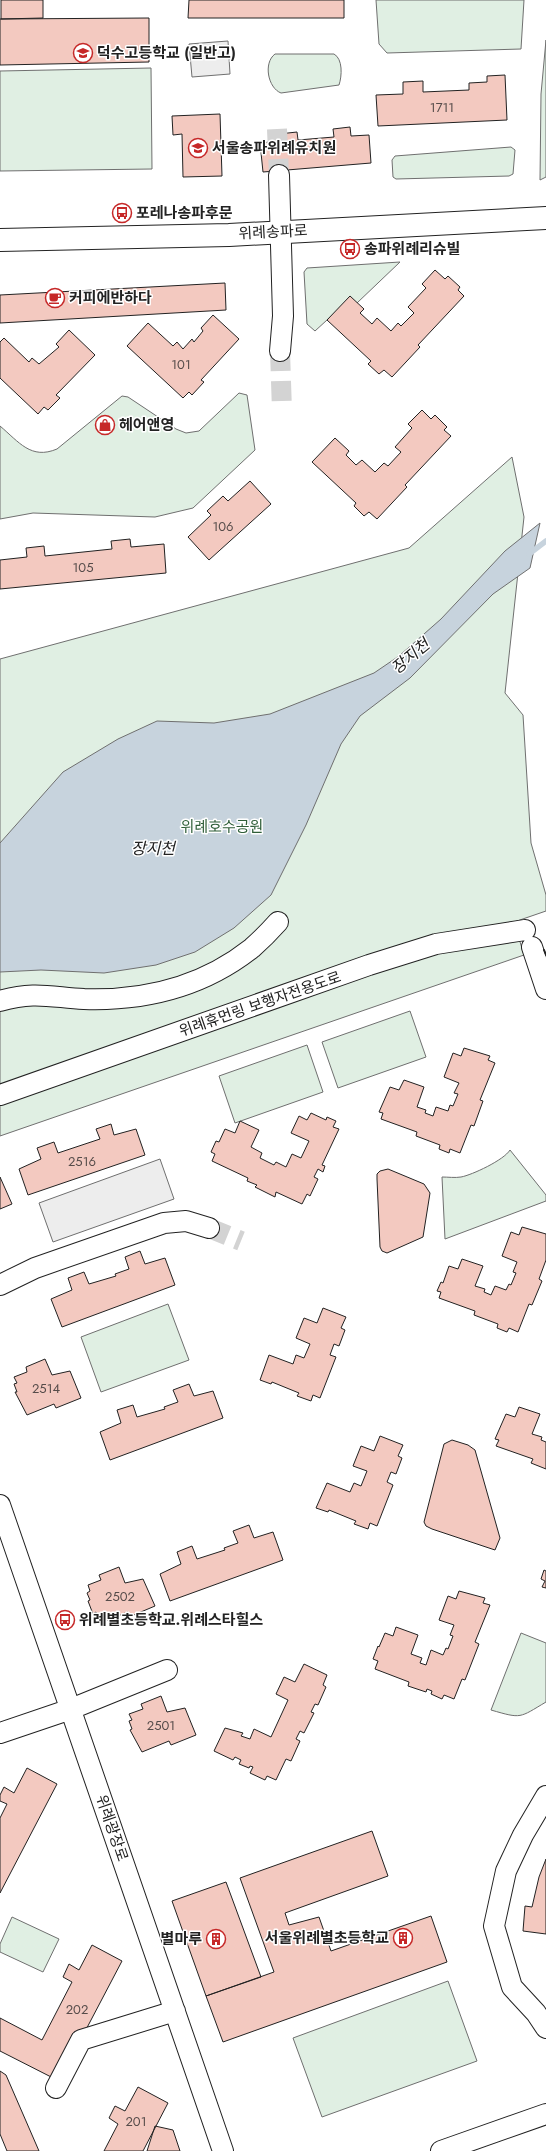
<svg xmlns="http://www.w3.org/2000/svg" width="546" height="2151" font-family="Jost,'Noto Sans KR',sans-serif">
	<rect width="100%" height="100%" fill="#fff"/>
	<path fill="#e0efe3" stroke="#6f6f6f" d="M 376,0 L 524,0 L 521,49 L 387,53 L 379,44 Z
		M 546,40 L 546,177 L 540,180 L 541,94 Z
		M 275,54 L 334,54 C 343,59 342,76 339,85 L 281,93 C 268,88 263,63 275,54 Z
		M 151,68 L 152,169 L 0,171 L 0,71 Z
		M 511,147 L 515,150 L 513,174 L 509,176 L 396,179 L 393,177 L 392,160 L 395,156 Z
		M 400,262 L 357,303 L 327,320 L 315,331 L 307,324 L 304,272 L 307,268 Z
		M 239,393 L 247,395 L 255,450 L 193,508 L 155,517 L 33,513 L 0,519 L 0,426 C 19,442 31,460 57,449 L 122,396 L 128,397 L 176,429 L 186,433 L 199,431 Z
		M 512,457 L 524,517 L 505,693 L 523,715 L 531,843 L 546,895 L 546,911 L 514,922 L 524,955 L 0,1136 L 0,659 L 409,548 Z
		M 410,1011 L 426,1057 L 338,1088 L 322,1042 Z
		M 307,1045 L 323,1092 L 235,1123 L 219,1076 Z
		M 510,1150 L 546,1195 L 546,1201 L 445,1239 L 442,1177 C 448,1177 455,1178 461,1177 C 472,1175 504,1160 510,1150 Z
		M 168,1304 L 189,1360 L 101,1392 L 81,1337 Z
		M 521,1633 L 546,1643 L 546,1702 C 519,1718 522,1719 491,1710 Z
		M 12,1917 L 59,1939 L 43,1972 L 0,1952 L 0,1944 Z
		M 448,1981 L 477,2061 L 322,2117 L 293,2038 Z"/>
	<path fill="#ededed" stroke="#6f6f6f" d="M 228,41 L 230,74 L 192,77 L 189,44 Z
		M 160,1159 L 174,1199 L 53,1242 L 39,1203 Z"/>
	<path fill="#c7d3dd" stroke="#6f6f6f" d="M 540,523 L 530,568 L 493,594 L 410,678 L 360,716 L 341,744 L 306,825 L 271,895 L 234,928 L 195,952 L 156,965 L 104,973 L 41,970 L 0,972 L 0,843 L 63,772 L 118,739 L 157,721 L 214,723 L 270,714 L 374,673 L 399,656 L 441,619 L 505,551 Z"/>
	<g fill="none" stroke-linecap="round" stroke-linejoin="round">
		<path stroke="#c7d3dd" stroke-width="5.5" d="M 529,554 L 546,541"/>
	</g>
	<path fill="#f3c9c0" stroke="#222" d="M 1,0 L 43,0 L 43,18 L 1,19 Z
		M 189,0 L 344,0 L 344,18 L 188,18 Z
		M 149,18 L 149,62 L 0,65 L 0,19 Z
		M 505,75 L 507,120 L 378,126 L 376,95 L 403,94 L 403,82 L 423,81 L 423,92 L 469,90 L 469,83 L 487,82 L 487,76 Z
		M 220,114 L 222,176 L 183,177 L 182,134 L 173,135 L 172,116 Z
		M 350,127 L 351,136 L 369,135 L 371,163 L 263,172 L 260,143 L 279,141 L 279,134 L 297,132 L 298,140 L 334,137 L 333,129 Z
		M 435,270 L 445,279 L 448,276 L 460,287 L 458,290 L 464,296 L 418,345 L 420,347 L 392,377 L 384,370 L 379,374 L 368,364 L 371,361 L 327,320 L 350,296 L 364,309 L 360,313 L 372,324 L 377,318 L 391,331 L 398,323 L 401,326 L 414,313 L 408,307 L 426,288 L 422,284 Z
		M 225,283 L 226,310 L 0,323 L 0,295 Z
		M 213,315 L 239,339 L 201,380 L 204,382 L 192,395 L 189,392 L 183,398 L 127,346 L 148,323 L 173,346 L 177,342 L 183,349 L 192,339 L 194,342 L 203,331 L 201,328 Z
		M 69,330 L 95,355 L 56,395 L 60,398 L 48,410 L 44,407 L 38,414 L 0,378 L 0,342 L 4,338 L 29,362 L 32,358 L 39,364 L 59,347 L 56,344 Z
		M 422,410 L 431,419 L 435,415 L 447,427 L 444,430 L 451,436 L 405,485 L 407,487 L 377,519 L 369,512 L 364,516 L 354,506 L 356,503 L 312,462 L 335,438 L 349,451 L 346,455 L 356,465 L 362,460 L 375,472 L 384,463 L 388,466 L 401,452 L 395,447 L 412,428 L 408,424 Z
		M 250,481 L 271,504 L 209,560 L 188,537 L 211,515 L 207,511 L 223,496 L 228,501 Z
		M 130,539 L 131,547 L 164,544 L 166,573 L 0,589 L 0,560 L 27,557 L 26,548 L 44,546 L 45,556 L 112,549 L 111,541 Z
		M 464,1048 L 490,1056 L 488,1060 L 495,1063 L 480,1100 L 483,1101 L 474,1126 L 471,1125 L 460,1153 L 450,1149 L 449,1153 L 439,1149 L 440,1145 L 416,1136 L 417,1132 L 381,1119 L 383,1113 L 379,1112 L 390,1087 L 399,1090 L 404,1080 L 424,1087 L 417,1107 L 426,1110 L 425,1113 L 433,1116 L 436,1107 L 448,1111 L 450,1105 L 453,1106 L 458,1094 L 454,1093 L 459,1083 L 444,1077 L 453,1053 L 461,1056 Z
		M 311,1113 L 326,1120 L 327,1117 L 336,1121 L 333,1127 L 339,1129 L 322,1165 L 325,1166 L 323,1172 L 318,1169 L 314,1177 L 318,1179 L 310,1196 L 307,1194 L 302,1204 L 276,1192 L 275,1197 L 255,1187 L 257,1185 L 247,1181 L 248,1178 L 212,1161 L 215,1154 L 211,1152 L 216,1141 L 219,1142 L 225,1129 L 235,1133 L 240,1121 L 259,1130 L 251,1147 L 262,1153 L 260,1158 L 274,1165 L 276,1162 L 286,1167 L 292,1154 L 301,1158 L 309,1141 L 291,1133 L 299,1116 L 307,1120 Z
		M 111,1124 L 114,1135 L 136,1129 L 145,1155 L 28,1195 L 19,1169 L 41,1159 L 37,1148 L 54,1142 L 58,1153 L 100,1139 L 96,1129 Z
		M 388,1169 L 424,1184 L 430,1193 L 423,1237 L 387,1253 L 382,1251 L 380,1247 L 377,1179 L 377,1174 L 380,1171 Z
		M 0,1177 L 12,1204 L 0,1209 Z
		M 522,1227 L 546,1234 L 546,1260 L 539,1279 L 542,1281 L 532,1305 L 529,1304 L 518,1332 L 509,1328 L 507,1332 L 497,1328 L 498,1324 L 474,1315 L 475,1311 L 439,1298 L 441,1292 L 437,1291 L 441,1282 L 443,1283 L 449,1266 L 458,1269 L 462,1259 L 483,1266 L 475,1286 L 485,1289 L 484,1292 L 491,1295 L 495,1286 L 506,1290 L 509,1284 L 511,1285 L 516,1273 L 513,1272 L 517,1262 L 502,1256 L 511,1232 L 519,1235 Z
		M 140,1251 L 145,1264 L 165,1258 L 175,1285 L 62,1327 L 51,1299 L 72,1290 L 68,1278 L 84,1272 L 89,1284 L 116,1276 L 115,1274 L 129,1269 L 125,1257 Z
		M 323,1308 L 346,1317 L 341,1328 L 345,1330 L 339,1346 L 334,1344 L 330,1355 L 336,1357 L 320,1398 L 313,1395 L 311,1401 L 297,1396 L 299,1393 L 272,1382 L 271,1384 L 260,1380 L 269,1355 L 293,1364 L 296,1355 L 304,1358 L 310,1344 L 296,1338 L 304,1318 L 317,1323 Z
		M 45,1359 L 52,1375 L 70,1371 L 81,1398 L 56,1408 L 54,1404 L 27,1415 L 15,1392 L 17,1392 L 14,1384 L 17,1383 L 14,1377 L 27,1372 L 26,1367 Z
		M 189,1384 L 194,1396 L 213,1391 L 223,1418 L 110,1460 L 100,1432 L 121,1423 L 117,1410 L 133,1405 L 137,1417 L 165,1409 L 164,1407 L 178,1402 L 173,1390 Z
		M 519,1407 L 540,1414 L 532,1434 L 542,1437 L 541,1440 L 546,1442 L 546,1469 L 531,1463 L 533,1459 L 496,1446 L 499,1440 L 495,1439 L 506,1414 L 515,1417 Z
		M 380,1436 L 403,1445 L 398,1456 L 402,1458 L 396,1474 L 391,1472 L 387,1482 L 393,1485 L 377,1526 L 370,1523 L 368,1529 L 354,1524 L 356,1521 L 329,1510 L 328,1512 L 316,1508 L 327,1483 L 350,1492 L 354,1483 L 361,1486 L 367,1471 L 353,1466 L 361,1446 L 374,1451 Z
		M 452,1440 L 468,1445 L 475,1450 L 500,1538 L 495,1550 L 432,1529 L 426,1526 L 424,1522 L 444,1444 Z
		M 249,1525 L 254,1538 L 273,1532 L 283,1560 L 170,1601 L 160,1574 L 181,1564 L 177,1552 L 192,1546 L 197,1559 L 225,1550 L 224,1548 L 238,1543 L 233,1531 Z
		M 119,1567 L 125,1583 L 143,1579 L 155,1606 L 129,1617 L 128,1612 L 100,1623 L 96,1612 L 93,1614 L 88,1601 L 90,1600 L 87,1593 L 90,1591 L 88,1585 L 101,1580 L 99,1575 Z
		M 544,1570 L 546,1571 L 546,1588 L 542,1587 L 545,1581 L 541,1579 Z
		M 459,1591 L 485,1598 L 483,1603 L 490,1605 L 475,1642 L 479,1644 L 465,1680 L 462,1679 L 454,1699 L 444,1695 L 442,1699 L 431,1694 L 432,1691 L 427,1689 L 426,1692 L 408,1686 L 409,1682 L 375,1669 L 378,1661 L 373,1659 L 378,1646 L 379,1647 L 385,1633 L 393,1636 L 396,1627 L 418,1635 L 411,1654 L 422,1658 L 420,1663 L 426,1665 L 431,1650 L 443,1655 L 446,1648 L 448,1649 L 453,1636 L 450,1635 L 454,1625 L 439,1620 L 448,1596 L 456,1599 Z
		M 304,1664 L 327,1675 L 323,1685 L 326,1687 L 318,1705 L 315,1704 L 311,1712 L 314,1713 L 304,1733 L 300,1731 L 296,1739 L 300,1741 L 291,1761 L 286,1759 L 276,1780 L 267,1776 L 265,1780 L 250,1773 L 253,1767 L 250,1766 L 249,1768 L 239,1764 L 241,1760 L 235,1757 L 233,1760 L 214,1751 L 225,1728 L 243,1733 L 241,1736 L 250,1739 L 254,1729 L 271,1737 L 288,1700 L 276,1694 L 284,1677 L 295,1682 Z
		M 161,1696 L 167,1712 L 185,1708 L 196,1735 L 171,1745 L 169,1741 L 142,1752 L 130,1730 L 132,1729 L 129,1721 L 132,1720 L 129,1714 L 143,1709 L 141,1704 Z
		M 27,1768 L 57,1784 L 0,1893 L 0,1818 L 7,1804 L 0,1801 L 0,1795 L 4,1787 L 14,1793 Z
		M 372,1831 L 388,1876 L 285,1913 L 289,1925 L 319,1917 L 331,1951 L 431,1916 L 447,1962 L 223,2042 L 206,1996 L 274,1972 L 240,1878 Z
		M 546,1859 L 546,1934 L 523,1931 L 525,1906 L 532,1907 L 539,1877 Z
		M 226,1882 L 261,1977 L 206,1996 L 172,1901 Z
		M 92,1945 L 122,1961 L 59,2081 L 0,2051 L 0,2018 L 42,2040 L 72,1982 L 63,1977 L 69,1964 L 79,1970 Z
		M 0,2071 L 6,2075 L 39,2151 L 7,2151 L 0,2134 Z
		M 138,2087 L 168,2103 L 143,2151 L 104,2151 L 118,2124 L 109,2118 L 115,2106 L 125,2111 Z
		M 155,2126 L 173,2130 L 180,2151 L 147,2151 Z"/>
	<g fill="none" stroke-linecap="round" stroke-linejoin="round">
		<path stroke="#d3d3d3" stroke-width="20" stroke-dasharray="20 10" stroke-linecap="butt" d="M 277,129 L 279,175
			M 280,351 L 282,411
			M 209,1228 L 241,1241"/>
		<defs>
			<path id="minor" d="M 279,175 L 283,316 L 280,351
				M 532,947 L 546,989
				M 0,1001 C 34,991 50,997 84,999 C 145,1001 204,986 252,948 C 261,940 270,931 278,922
				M 0,1095 L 369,965 L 436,944 L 525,930
				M 0,1285 L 35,1268 L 164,1223 L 186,1221 L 209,1228
				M 0,1505 L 223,2151
				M 0,1733 L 71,1709 L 167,1670
				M 546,1796 L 523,1835 L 506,1871 L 494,1926 L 512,1987 L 536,2013 L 546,2028
				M 56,2088 L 81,2040 L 175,2011
				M 441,2151 L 546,2114"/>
			<path id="major" d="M 0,240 L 229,235 L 546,218"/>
		</defs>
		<use href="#minor" stroke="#222" stroke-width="22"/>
		<use href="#major" stroke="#222" stroke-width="24"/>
		<use href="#minor" stroke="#fff" stroke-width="20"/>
		<use href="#major" stroke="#fff" stroke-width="22"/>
		<path stroke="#222" stroke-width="2" d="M 544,950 L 546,955"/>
	</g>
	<defs>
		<symbol id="school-ring" viewBox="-11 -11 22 22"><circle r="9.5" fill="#fff" stroke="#c62828" stroke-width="1.5"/><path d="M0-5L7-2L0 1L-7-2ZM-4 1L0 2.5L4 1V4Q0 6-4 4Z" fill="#c62828"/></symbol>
		<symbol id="bus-ring" viewBox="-11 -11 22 22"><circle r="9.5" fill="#fff" stroke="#c62828" stroke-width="1.5"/><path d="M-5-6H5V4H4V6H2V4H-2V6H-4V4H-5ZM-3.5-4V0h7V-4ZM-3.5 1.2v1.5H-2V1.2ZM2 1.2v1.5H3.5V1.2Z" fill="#c62828"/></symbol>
		<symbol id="cafe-ring" viewBox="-11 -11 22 22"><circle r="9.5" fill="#fff" stroke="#c62828" stroke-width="1.5"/><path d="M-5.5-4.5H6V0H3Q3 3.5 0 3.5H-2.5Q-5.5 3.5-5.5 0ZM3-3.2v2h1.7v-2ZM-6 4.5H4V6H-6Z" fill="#c62828"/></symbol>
		<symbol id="shop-ring" viewBox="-11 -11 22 22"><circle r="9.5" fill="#fff" stroke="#c62828" stroke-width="1.5"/><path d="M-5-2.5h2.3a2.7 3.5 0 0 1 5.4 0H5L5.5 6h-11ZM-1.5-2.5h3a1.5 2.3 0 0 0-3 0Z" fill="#c62828"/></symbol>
		<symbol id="building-ring" viewBox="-11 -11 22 22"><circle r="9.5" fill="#fff" stroke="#c62828" stroke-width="1.5"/><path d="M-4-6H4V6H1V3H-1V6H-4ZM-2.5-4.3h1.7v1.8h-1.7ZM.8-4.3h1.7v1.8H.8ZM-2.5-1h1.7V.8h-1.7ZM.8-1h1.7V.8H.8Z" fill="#c62828"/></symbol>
	</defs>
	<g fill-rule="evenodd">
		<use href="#school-ring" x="72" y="42" width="22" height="22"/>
		<use href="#school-ring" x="187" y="137" width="22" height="22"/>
		<use href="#bus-ring" x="111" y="202" width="22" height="22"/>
		<use href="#bus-ring" x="339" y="238" width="22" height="22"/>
		<use href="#cafe-ring" x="44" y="287" width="22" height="22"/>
		<use href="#shop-ring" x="94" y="414" width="22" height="22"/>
		<use href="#bus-ring" x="54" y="1609" width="22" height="22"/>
		<use href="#building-ring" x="392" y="1927" width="22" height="22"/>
		<use href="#building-ring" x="205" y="1928" width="22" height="22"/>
	</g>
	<g text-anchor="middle" stroke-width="3" stroke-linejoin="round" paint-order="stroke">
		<g font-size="13" fill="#564c4a">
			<text x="442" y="112">1711</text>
			<text x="181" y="369">101</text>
			<text x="223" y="531">106</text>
			<text x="83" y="572">105</text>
			<text x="82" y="1166">2516</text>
			<text x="46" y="1393">2514</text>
			<text x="120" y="1601">2502</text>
			<text x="161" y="1730">2501</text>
			<text x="77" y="2014">202</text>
			<text x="136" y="2126">201</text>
		</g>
		<g font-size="15" font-weight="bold" fill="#222" stroke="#fff" text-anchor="start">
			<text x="97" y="58">덕수고등학교 (일반고)</text>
			<text x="212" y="153">서울송파위례유치원</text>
			<text x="136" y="218">포레나송파후문</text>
			<text x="364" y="254">송파위례리슈빌</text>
			<text x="69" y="303">커피에반하다</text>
			<text x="119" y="430">헤어앤영</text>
			<text x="79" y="1625">위례별초등학교.위례스타힐스</text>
			<text x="389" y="1943" text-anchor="end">서울위례별초등학교</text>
			<text x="202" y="1944" text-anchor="end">별마루</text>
		</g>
		<g font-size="15" fill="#222" stroke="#fff">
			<text transform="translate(273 232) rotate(-3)" y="5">위례송파로</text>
			<text transform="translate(260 1004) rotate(-19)" y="5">위례휴먼링 보행자전용도로</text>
			<text transform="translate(112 1828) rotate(71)" y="5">위례광장로</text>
		</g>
		<g font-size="15" fill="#2f5e38" stroke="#fff">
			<text x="222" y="832">위례호수공원</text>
		</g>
		<g font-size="16" font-style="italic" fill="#222" stroke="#fff">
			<text transform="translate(410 656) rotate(-40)" y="6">장지천</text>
			<text x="153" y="854">장지천</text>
		</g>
	</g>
</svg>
